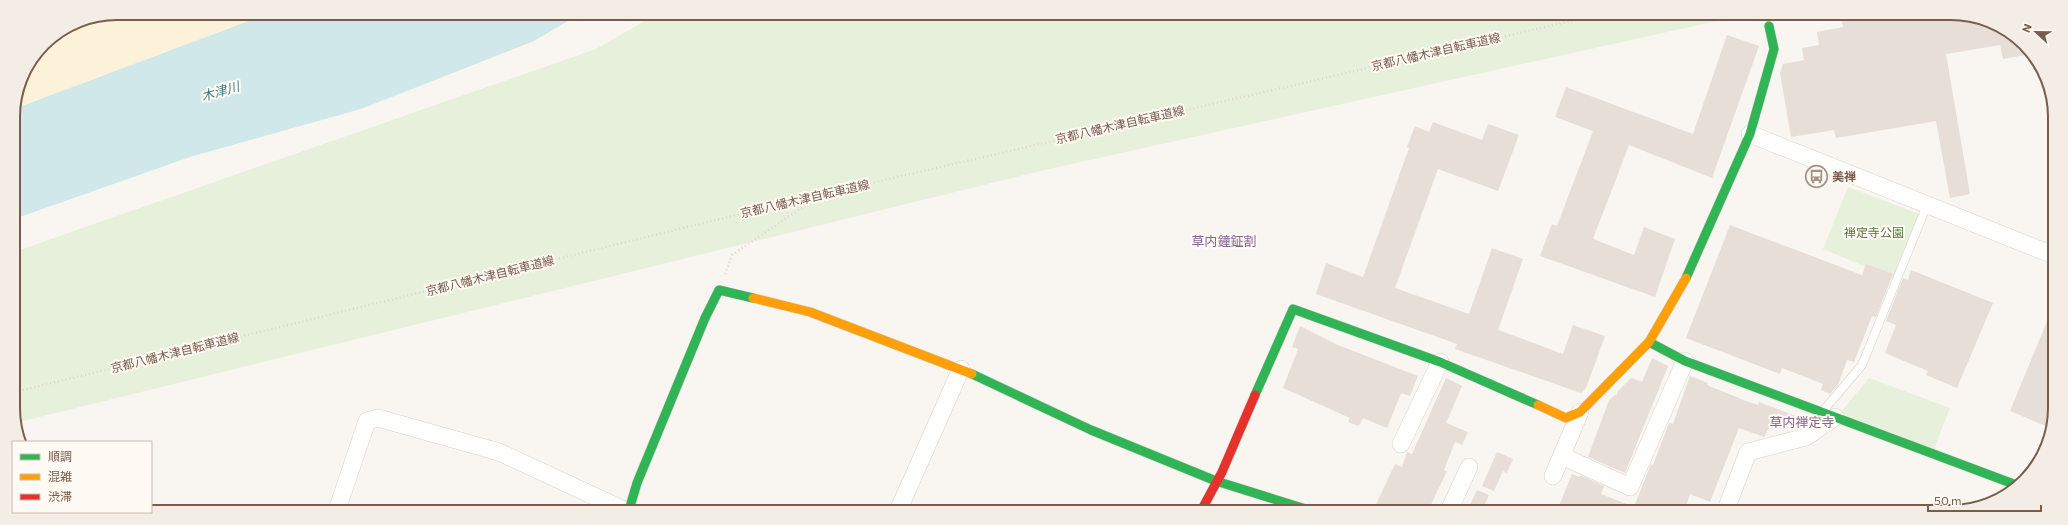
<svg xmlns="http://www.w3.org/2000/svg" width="2068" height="525" font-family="Commissioner,'Noto Sans JP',sans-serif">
	<rect width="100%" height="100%" fill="#f9f5f0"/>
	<path fill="#e7f0db" d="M 657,14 L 1744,15 L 1049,169 L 15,423 L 14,252 L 596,49 Z
		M 1848,187 L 1922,215 L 1895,279 L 1823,249 Z
		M 1869,378 L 1950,408 L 1934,449 L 1840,413 Z"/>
	<path fill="#fbf2d9" d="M 117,13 L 270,13 L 14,109 L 21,77 L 44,43 L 77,21 Z"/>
	<path fill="#d0e8ea" d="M 270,13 L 580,14 L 534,41 L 361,109 L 193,156 L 14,219 L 14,109 Z"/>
	<path fill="#e6ded7" d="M 1841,15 L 1972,15 L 2025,44 L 2030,54 L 2003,59 L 2000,45 L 1946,54 L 1970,194 L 1950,198 L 1936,121 L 1836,138 L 1834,130 L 1791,137 L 1780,73 L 1783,64 L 1804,60 L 1802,48 L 1819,45 L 1817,32 L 1843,27 Z
		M 1727,35 L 1759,46 L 1712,178 L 1629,145 L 1593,239 L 1634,255 L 1644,227 L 1675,239 L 1655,297 L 1540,256 L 1552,224 L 1557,226 L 1593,131 L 1555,117 L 1566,87 L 1693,134 Z
		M 1433,122 L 1482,140 L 1488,124 L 1519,135 L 1498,191 L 1438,169 L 1395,288 L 1469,314 L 1492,248 L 1523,259 L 1498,330 L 1563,354 L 1573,325 L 1605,336 L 1586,388 L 1581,393 L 1455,349 L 1457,344 L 1316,294 L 1326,263 L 1363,277 L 1409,148 L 1407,147 L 1415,126 L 1429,132 Z
		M 1730,225 L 1862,275 L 1866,264 L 1893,274 L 1876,317 L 1872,316 L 1854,362 L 1847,360 L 1838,385 L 1830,394 L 1821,390 L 1823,384 L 1782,368 L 1780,374 L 1686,338 Z
		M 1911,270 L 1993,303 L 1957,388 L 1926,375 L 1928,371 L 1885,353 L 1896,325 L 1886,321 L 1903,278 L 1908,280 Z
		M 2053,307 L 2053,429 L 2010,411 Z
		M 1300,326 L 1338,345 L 1418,376 L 1410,396 L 1401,393 L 1387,428 L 1363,418 L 1359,426 L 1348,422 L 1350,418 L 1283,388 L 1298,349 L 1292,347 Z
		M 1652,358 L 1668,366 L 1625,473 L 1588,457 L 1609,400 L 1615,395 L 1617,395 L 1618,391 L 1631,378 L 1642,382 Z
		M 1690,376 L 1708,383 L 1707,385 L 1746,401 L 1758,405 L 1759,402 L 1796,416 L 1791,428 L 1773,420 L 1764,437 L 1739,428 L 1710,502 L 1690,494 L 1684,512 L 1594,511 L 1585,508 L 1584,511 L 1557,511 L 1572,474 L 1580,477 L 1580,475 L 1604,486 L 1601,494 L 1634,507 L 1651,464 L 1653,465 L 1669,423 L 1673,424 Z
		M 1446,378 L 1462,386 L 1446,423 L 1468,432 L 1462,445 L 1455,442 L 1444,470 L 1447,471 L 1428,511 L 1373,511 L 1395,464 L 1402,467 L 1407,452 L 1412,454 Z
		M 1497,452 L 1513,459 L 1507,473 L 1503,471 L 1494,491 L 1482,486 Z
		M 1477,490 L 1489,495 L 1482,511 L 1467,511 Z"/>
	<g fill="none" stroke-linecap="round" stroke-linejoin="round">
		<defs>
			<path id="lane" d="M 1823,411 L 1862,365 L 1927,205"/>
			<path id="street" d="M 1750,134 L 2053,255
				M 1401,444 L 1440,362
				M 1562,456 L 1630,487 L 1685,361
				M 1553,476 L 1580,412
				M 337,510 L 367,421 L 378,418 L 499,452 L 624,510
				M 898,511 L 961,369
				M 1449,511 L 1469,467
				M 1725,512 L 1748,452 L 1806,437 L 1835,417"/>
			<path id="fast" d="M 1686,278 L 1750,134 L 1774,49 L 1769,26
				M 1649,342 L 1685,361 L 2019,486
				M 972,374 L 1091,430 L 1216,481 L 1312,511
				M 1255,395 L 1293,309 L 1440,362 L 1538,405
				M 629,510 L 637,483 L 705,318 L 719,290 L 753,298"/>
			<path id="slow" d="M 753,298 L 810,312 L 972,374
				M 1538,405 L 1566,418 L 1580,412 L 1649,342 L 1686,278"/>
			<path id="jam" d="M 1201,511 L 1222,472 L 1255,395"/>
		</defs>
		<use href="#lane" stroke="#d7d1cb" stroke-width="9"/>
		<use href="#street" stroke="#d7d1cb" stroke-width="18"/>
		<use href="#fast" stroke="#d9d2cb" stroke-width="10"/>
		<use href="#slow" stroke="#d9d2cb" stroke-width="10"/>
		<use href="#jam" stroke="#d9d2cb" stroke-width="10"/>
		<path stroke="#dcd5d0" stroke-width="2.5" stroke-dasharray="1 3" stroke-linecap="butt" d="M 725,274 L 732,255 L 819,196
			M 15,392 L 785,203 L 1597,15"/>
		<use href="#lane" stroke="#fefefd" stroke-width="8"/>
		<use href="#street" stroke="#fefefd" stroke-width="17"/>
		<use href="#fast" stroke="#30b455" stroke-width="9"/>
		<use href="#slow" stroke="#ff9f0a" stroke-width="9"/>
		<use href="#jam" stroke="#e5322d" stroke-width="9"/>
	</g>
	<defs>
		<symbol id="bus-ring" viewBox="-11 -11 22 22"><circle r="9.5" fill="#fffaf3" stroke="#a69286" stroke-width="1.5"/><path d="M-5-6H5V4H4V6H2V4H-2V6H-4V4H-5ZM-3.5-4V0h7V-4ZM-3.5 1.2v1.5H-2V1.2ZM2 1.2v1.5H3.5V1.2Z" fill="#a69286"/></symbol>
	</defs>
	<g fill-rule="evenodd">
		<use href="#bus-ring" x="1804" y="164" width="25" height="25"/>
	</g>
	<g text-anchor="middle" stroke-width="4" stroke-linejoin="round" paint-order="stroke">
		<g font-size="12" fill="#7a5c4d" stroke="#fffaf3">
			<text transform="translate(1436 52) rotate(-13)" y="4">京都八幡木津自転車道線</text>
			<text transform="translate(1120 125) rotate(-13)" y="4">京都八幡木津自転車道線</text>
			<text transform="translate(805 199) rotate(-13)" y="4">京都八幡木津自転車道線</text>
			<text transform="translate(490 276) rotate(-14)" y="4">京都八幡木津自転車道線</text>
			<text transform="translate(175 353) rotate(-14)" y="4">京都八幡木津自転車道線</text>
		</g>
		<g font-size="12" font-weight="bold" fill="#7a5c4d" stroke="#fffaf3" text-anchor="start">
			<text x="1832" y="181">美禅</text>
		</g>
		<g font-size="12" fill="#537a41" stroke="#fffaf3">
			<text x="1874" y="237">禅定寺公園</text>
		</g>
		<g font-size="13" font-style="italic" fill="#437c86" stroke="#fffaf3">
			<text transform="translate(220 91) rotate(-16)" y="5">木津川</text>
		</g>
		<g font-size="13" fill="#846695" stroke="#fffaf3">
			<text x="1224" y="246">草内鐘鉦割</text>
			<text x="1802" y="427">草内禅定寺</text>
		</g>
	</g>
	<path d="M0 0H2068V525H0ZM117 20H1951A97 97 0 0 1 2048 117V408A97 97 0 0 1 1951 505H117A97 97 0 0 1 20 408V117A97 97 0 0 1 117 20Z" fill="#f4ede6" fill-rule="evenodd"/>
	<path fill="none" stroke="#7a5c4d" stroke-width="2" d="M117 20H1951A97 97 0 0 1 2048 117V408A97 97 0 0 1 1951 505H117A97 97 0 0 1 20 408V117A97 97 0 0 1 117 20Z"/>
	<rect x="12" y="441" width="140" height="72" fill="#fffaf3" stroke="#cabbb1"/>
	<rect x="20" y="454" width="20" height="6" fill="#30b455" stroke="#cabbb1"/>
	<text x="48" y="461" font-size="12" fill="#7a5c4d">順調</text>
	<rect x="20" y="474" width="20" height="6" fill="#ff9f0a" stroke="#cabbb1"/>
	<text x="48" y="481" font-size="12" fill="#7a5c4d">混雑</text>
	<rect x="20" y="494" width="20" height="6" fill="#e5322d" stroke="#cabbb1"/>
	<text x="48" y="501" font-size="12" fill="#7a5c4d">渋滞</text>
	<g transform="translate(2036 32) rotate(292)" stroke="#fffaf3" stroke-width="3" paint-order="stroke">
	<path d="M0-3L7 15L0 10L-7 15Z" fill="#7a5c4d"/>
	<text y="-6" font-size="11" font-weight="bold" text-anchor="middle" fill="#7a5c4d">N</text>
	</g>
	<path d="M1928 505v6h113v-6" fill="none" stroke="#7a5c4d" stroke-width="2"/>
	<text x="1934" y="505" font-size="12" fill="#7a5c4d" stroke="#fffaf3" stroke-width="3" paint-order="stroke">50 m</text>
</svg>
